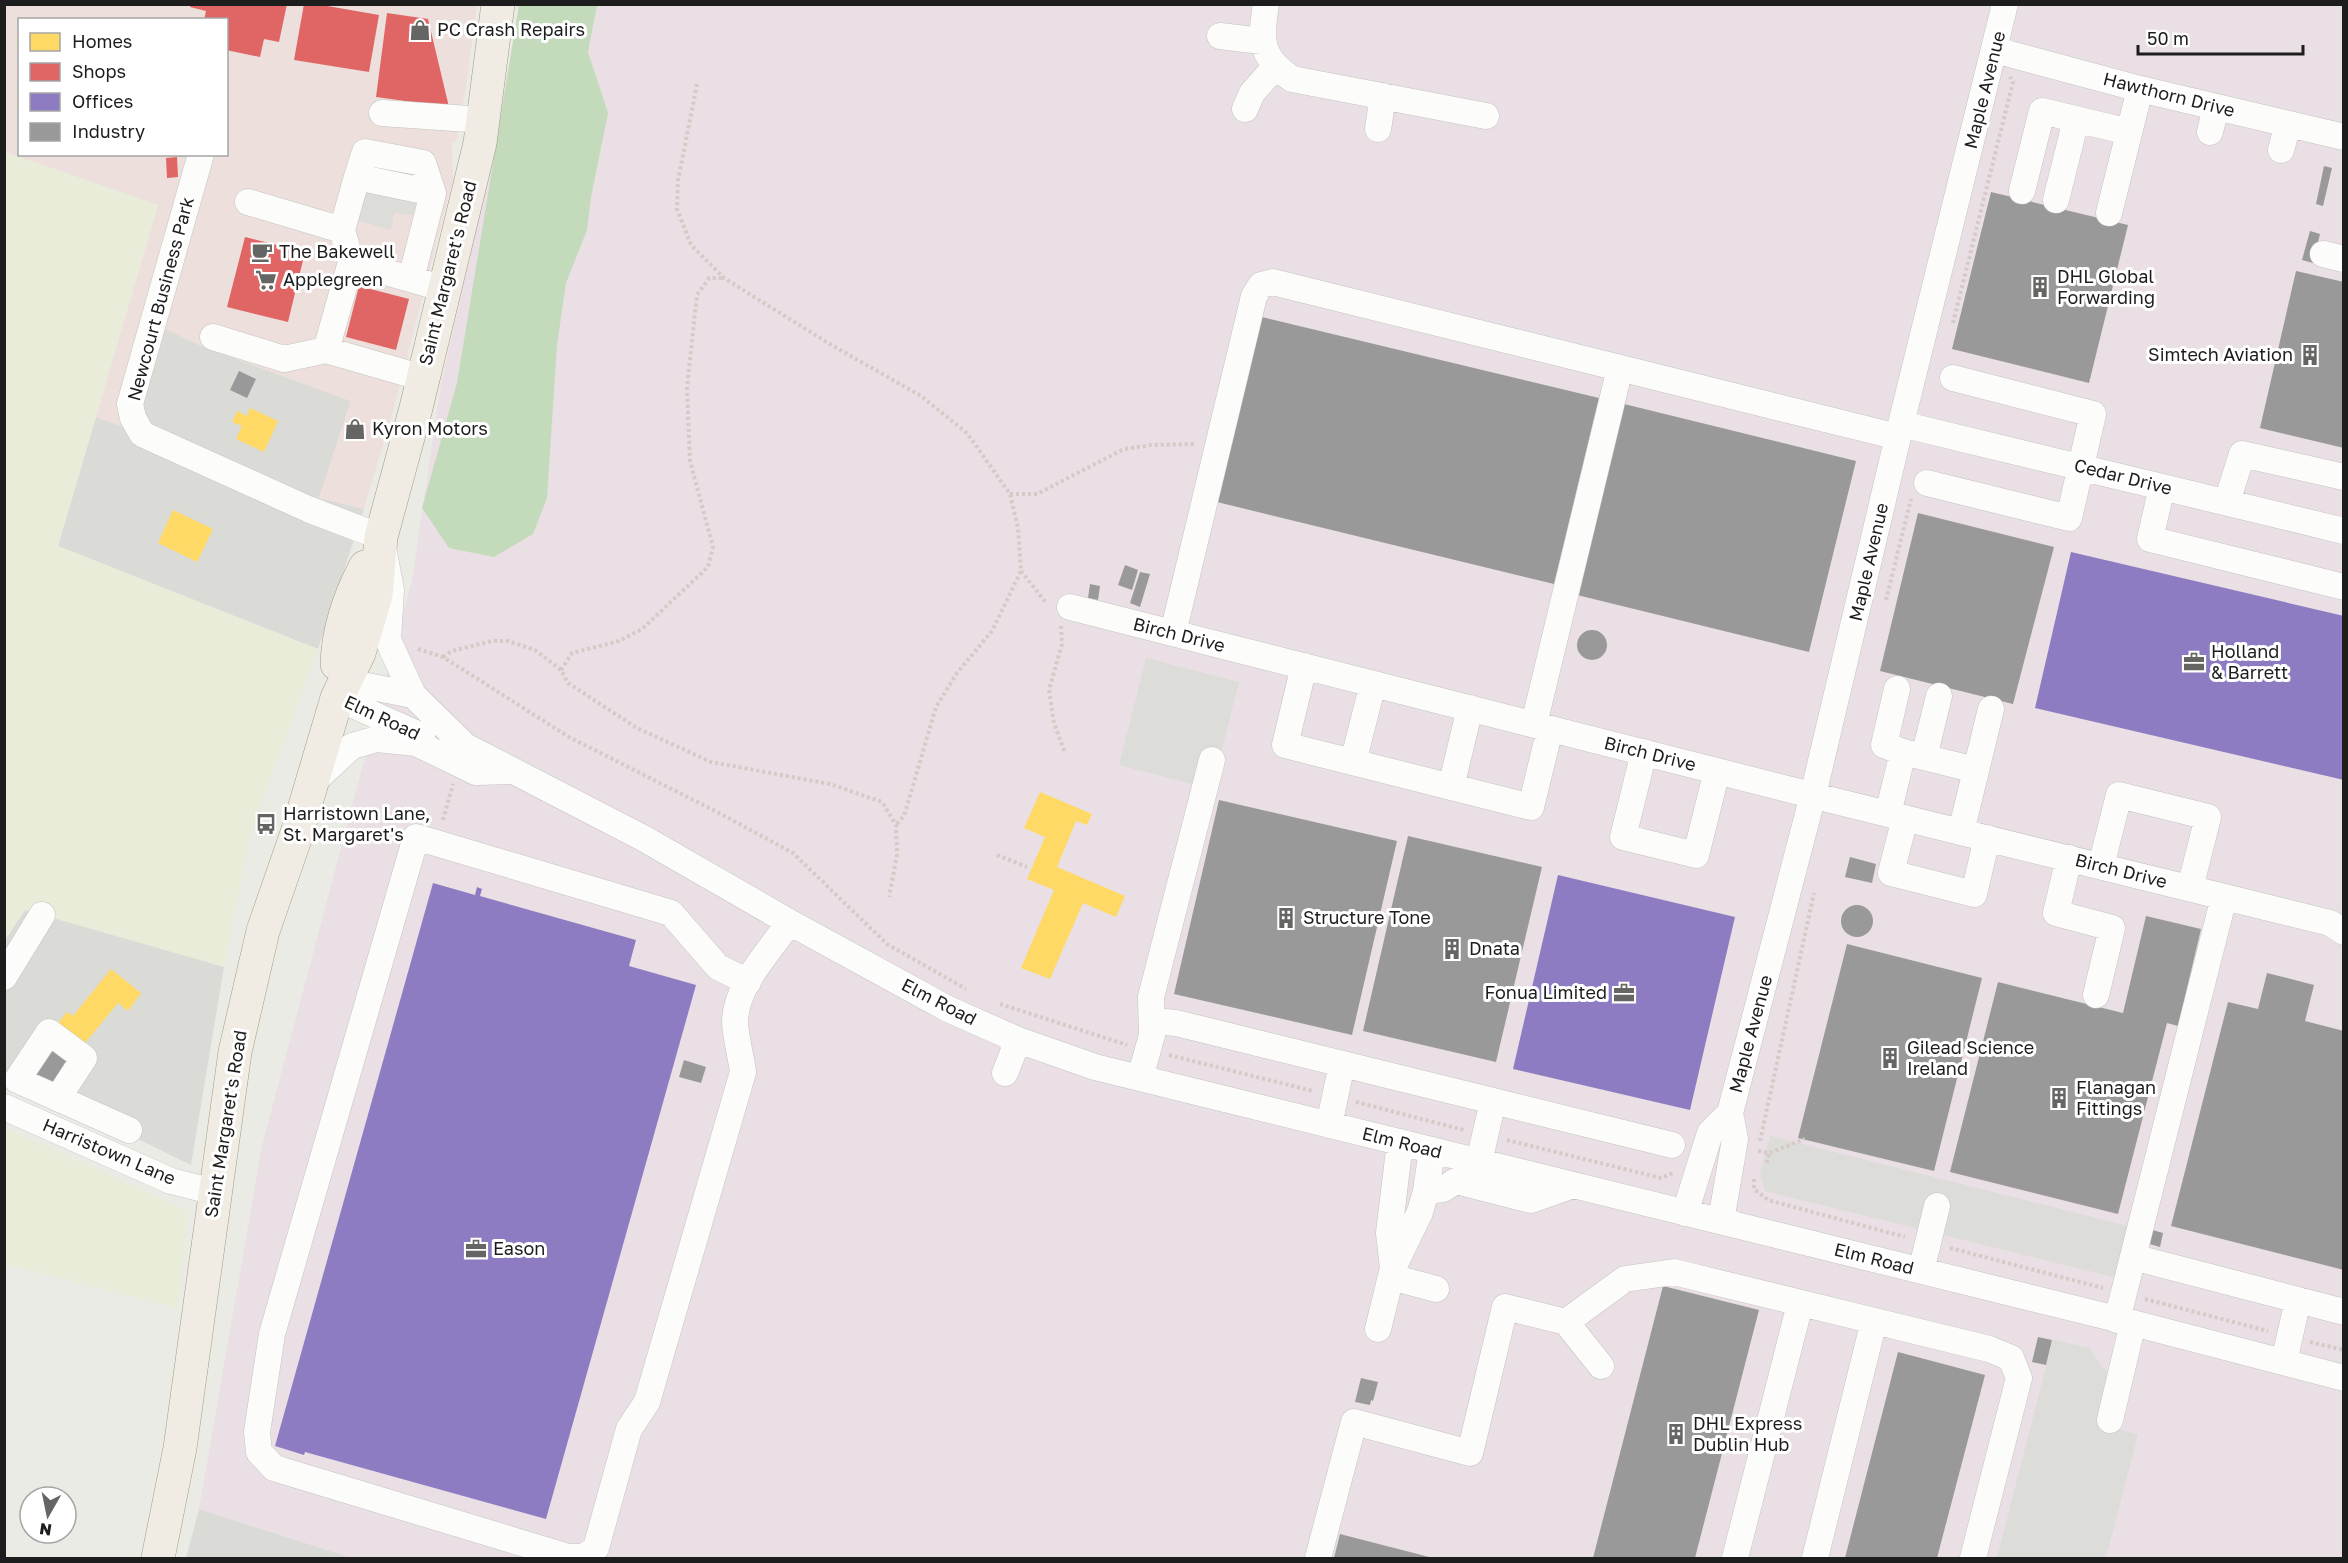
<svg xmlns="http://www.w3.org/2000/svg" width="2348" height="1563" font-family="'Golos Text',sans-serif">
	<rect width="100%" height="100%" fill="#ebebe6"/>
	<path fill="#dadad7" d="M 159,325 L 201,346 L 351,401 L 319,498 L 364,509 L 318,649 L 58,546 L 96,417 L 141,433 L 133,418 Z
		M 28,906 L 224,967 L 191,1165 L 5,1074 L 4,941 Z
		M 199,1509 L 352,1558 L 186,1558 Z"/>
	<path fill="#eddfdb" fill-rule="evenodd" d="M 5,5 L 477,5 L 468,74 L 457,140 L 452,142 L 453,180 L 392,415 L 364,509 L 319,498 L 351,401 L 201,346 L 159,326 L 130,404 L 142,434 L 96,417 L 158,205 L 5,152 ZM 20,20 L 226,20 L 226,154 L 20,154 Z"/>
	<path fill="#e9dfe4" d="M 519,5 L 2343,5 L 2343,1558 L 352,1558 L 199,1509 L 262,1146 L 412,580 L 441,384 L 494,151 Z"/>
	<path fill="#e9ecd9" d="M 5,152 L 158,205 L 58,546 L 318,649 L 250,834 L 224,967 L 25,910 L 5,940 Z
		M 4,1127 L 188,1211 L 178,1308 L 5,1264 Z"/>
	<path fill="#c3dbbb" d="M 519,5 L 597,5 L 588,52 L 608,113 L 591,197 L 587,230 L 566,283 L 557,345 L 547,498 L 533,534 L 494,557 L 449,548 L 422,508 L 457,383 Z"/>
	<path fill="#dcdcd9" d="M 359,183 L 419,198 L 413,215 L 394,213 L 391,230 L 349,218 Z
		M 1146,658 L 1239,682 L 1212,789 L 1119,765 Z
		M 1770,1136 L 2128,1226 L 2114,1277 L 1765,1191 L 1760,1172 Z
		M 2053,1340 L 2089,1348 L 2107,1373 L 2096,1425 L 2138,1434 L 2106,1558 L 1997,1558 Z"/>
	<path fill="#ffd966" d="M 250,408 L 278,421 L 264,452 L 236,439 L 242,426 L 232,422 L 237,411 L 247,416 Z
		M 173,510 L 213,529 L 197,562 L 158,543 Z
		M 1040,792 L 1092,814 L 1087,825 L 1076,821 L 1057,867 L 1125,896 L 1116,917 L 1083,903 L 1050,979 L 1021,968 L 1054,890 L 1027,879 L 1045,837 L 1024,828 Z
		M 111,969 L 141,993 L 128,1011 L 118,1003 L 80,1049 L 54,1028 L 67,1012 L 73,1016 Z"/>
	<path fill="#e06666" d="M 191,4 L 287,4 L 279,42 L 264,39 L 260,57 L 226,50 L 226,20 L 204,20 L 206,11 L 190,7 Z
		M 304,4 L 316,4 L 379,15 L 369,72 L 294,60 Z
		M 387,13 L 428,19 L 449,107 L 376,97 Z
		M 177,157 L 178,177 L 167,178 L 166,158 Z
		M 245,237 L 305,252 L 288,322 L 227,307 Z
		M 359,286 L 409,299 L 396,350 L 346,337 Z"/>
	<path fill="#8e7cc3" d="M 2071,552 L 2344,616 L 2344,780 L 2035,708 Z
		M 1558,875 L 1735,917 L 1690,1110 L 1513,1069 Z
		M 433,883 L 475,895 L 477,887 L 482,889 L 480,896 L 636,940 L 629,966 L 696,985 L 546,1519 L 305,1452 L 304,1455 L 275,1446 Z"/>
	<path fill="#999" d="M 2324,166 L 2332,168 L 2323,206 L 2316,204 Z
		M 1991,192 L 2128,225 L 2089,383 L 1952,349 Z
		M 2310,231 L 2320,234 L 2313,263 L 2302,260 Z
		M 2296,271 L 2344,282 L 2344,448 L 2260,428 Z
		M 1262,317 L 1599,398 L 1554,584 L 1217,502 Z
		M 239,371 L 256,379 L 247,398 L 230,390 Z
		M 1620,403 L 1856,461 L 1809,652 L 1573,594 Z
		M 1918,513 L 2054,547 L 2013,704 L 1880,671 Z
		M 1125,565 L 1138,570 L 1132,590 L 1118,585 Z
		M 1140,572 L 1150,574 L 1140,607 L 1130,603 Z
		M 1090,584 L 1100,586 L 1098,600 L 1088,598 Z
		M1577 645a15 15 0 1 1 30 0a15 15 0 1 1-30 0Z
		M 1219,800 L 1397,841 L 1352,1035 L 1174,994 Z
		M 1408,836 L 1542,867 L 1496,1062 L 1363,1031 Z
		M 1850,857 L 1876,864 L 1872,883 L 1845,877 Z
		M1841 921a16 16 0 1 1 32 0a16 16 0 1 1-32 0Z
		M 2146,916 L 2201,929 L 2178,1026 L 2167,1023 L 2118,1214 L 1950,1172 L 1998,982 L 2123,1013 Z
		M 1847,944 L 1982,978 L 1934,1171 L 1798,1138 Z
		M 2267,973 L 2314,985 L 2305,1021 L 2344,1031 L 2344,1270 L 2171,1226 L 2228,1002 L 2258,1009 Z
		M 52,1042 L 73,1058 L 49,1090 L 27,1074 Z
		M 684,1060 L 706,1067 L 701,1083 L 679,1077 Z
		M 2149,1229 L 2163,1233 L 2160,1247 L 2146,1243 Z
		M 1663,1286 L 1759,1310 L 1695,1558 L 1593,1558 Z
		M 2038,1337 L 2052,1340 L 2046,1365 L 2032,1362 Z
		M 1898,1352 L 1985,1375 L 1937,1558 L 1845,1558 Z
		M 1361,1378 L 1378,1382 L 1373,1401 L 1371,1400 L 1370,1405 L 1355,1402 Z
		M 1340,1534 L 1433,1558 L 1334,1558 Z"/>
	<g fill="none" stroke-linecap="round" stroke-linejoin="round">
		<defs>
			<path id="minor" d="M 1266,4 C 1260,41 1260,57 1292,79 L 1486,116
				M 1220,36 L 1262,41
				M 1995,50 L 2140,89 L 2344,137
				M 1245,109 L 1252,93 L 1275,67
				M 382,113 L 483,120
				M 1378,129 L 1383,96
				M 2210,132 L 2216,107
				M 2281,150 L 2288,124
				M 201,154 L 130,404 L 133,418 L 142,434 L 308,509 L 381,537 L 391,590 L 388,640 L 413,695 L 465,746 L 643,838 L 789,922 L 948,1009 L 1018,1040 L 1095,1067 L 2133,1323 L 2344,1378
				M 357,177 L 365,152 L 423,163 L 433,193
				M 2022,191 L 2042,111 L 2129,132
				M 2056,200 L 2076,120
				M 248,202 L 342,230
				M 2109,213 L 2140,89
				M 2323,254 L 2344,259
				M 351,262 L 342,230 L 357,177 L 433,193 L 411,279
				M 213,337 L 284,359 L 326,350
				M 423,378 L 326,350 L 351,262 L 445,289
				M 1901,424 L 2344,531
				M 1927,483 L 2069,518 L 2093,414 L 1953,378
				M 2162,487 L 2150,539 L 2344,587
				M 2227,502 L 2242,454 L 2344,477
				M 1070,607 L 1823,798 L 2330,923 L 2344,932
				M 1173,633 L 1254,296 L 1261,285 L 1273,282 L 1898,437
				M 1304,666 L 1285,745 L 1531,807 L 1550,729
				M 337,698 L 422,736
				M 337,698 L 367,686 L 413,695
				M 1534,724 L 1620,368
				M 1644,752 L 1623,837 L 1696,855 L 1717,771
				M 1903,752 L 1976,770
				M 1924,757 L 1939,696
				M 1353,762 L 1373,684
				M 312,783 L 352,746 L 377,739 L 416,743 L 476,772 L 510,771
				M 1451,787 L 1470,708
				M 1888,814 L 1903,752 L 1884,745 L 1897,689
				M 1905,818 L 1891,873 L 1974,894 L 1987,838
				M 1961,832 L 1991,709
				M 2069,858 L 2056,913 L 2112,928 L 2096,995
				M 2101,866 L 2119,795 L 2208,817 L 2190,888
				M 4,977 L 42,915
				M 748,982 L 718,967 L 671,913 L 416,837 L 272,1334 L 257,1432 L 259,1452 L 274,1468 L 568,1557 L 584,1557 L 596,1548 L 629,1429 L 647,1402 L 743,1072 C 741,1055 735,1036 735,1020 C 737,983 770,952 789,922
				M 1152,1021 L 1176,1023 L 1672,1145
				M 1005,1073 L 1018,1040
				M 1140,1078 L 1152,1035 L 1151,997 L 1212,760
				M 58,1098 L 84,1058 L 49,1032 L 17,1080 L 129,1130
				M 4,1107 L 171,1181 L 215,1192
				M 1329,1125 L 1342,1064
				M 1479,1162 L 1493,1101
				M 1426,1191 L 1443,1189 L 1456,1181 L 1531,1200 L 1573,1185
				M 1685,1213 L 1710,1133 L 1730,1113
				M 1721,1221 L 1735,1139 L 1730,1113 L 1813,795 L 1901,424 L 2005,4
				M 2133,1257 L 2344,1312
				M 1393,1268 L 1389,1233 L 1400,1142
				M 1921,1271 L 1937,1206
				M 1391,1277 L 1436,1289
				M 2117,1320 L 2224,897
				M 1566,1322 L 1601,1366
				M 1378,1329 L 1393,1268 L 1420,1212 L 1426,1191 L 1432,1150
				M 2284,1362 L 2298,1300
				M 2110,1420 L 2133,1323
				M 1318,1558 L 1354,1422 L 1470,1453 L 1505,1307 L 1566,1322 L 1625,1279 L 1674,1272 L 1989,1349 L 2011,1358 L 2019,1378 L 1973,1558
				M 1735,1558 L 1800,1304
				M 1815,1558 L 1874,1321"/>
			<path id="major" d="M 337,664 C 338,631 350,596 365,567
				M 158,1558 L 180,1448 L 235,1052 L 263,931 L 297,833 L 337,698 L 359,653 L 376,595 L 381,537 L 416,408 L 480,143 L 498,4"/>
		</defs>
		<use href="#minor" stroke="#c4c4c2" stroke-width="27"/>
		<use href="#major" stroke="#a19b82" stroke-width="34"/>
		<path stroke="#d5cac6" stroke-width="4" stroke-dasharray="3 3" stroke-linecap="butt" d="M 697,84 L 678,181 L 677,209 L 691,245 L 724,278 L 828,343 L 921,396 L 967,433 L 1010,494 L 1018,528 L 1021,571 L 992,631 L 957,673 L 936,707 L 904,816 L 896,825
			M 1953,323 L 2013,82 L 2010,77
			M 1010,494 L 1037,494 L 1124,449 L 1151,445 L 1196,444
			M 1021,571 L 1047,604
			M 1886,600 L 1911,499
			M 1061,626 L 1062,644 L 1049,690 L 1054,723 L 1065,753
			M 418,649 L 443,657 L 569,737 L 721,814 L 793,853 L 887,944 L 966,989
			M 443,657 L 452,651 L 492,641 L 508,641 L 535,650 L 561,670 L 568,683 L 637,728 L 711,762 L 830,784 L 882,802 L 896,825 L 897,855 L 889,897
			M 561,670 L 572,653 L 619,641 L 642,629 L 708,567 L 713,547 L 690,461 L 687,387 L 697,295 L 709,278 L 724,278
			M 443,820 L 453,784
			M 997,855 L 1027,867
			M 1000,1004 L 1127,1045
			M 1169,1055 L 1313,1091
			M 1356,1102 L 1464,1130
			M 1507,1140 L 1661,1178 L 1673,1173
			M 1760,1141 L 1814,893
			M 1758,1151 L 1769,1153 L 1805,1139
			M 1767,1163 L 1769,1153
			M 1754,1179 L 1754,1189 L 1768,1200 L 1905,1237
			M 1950,1248 L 2103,1288
			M 2145,1299 L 2268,1331
			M 2310,1342 L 2344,1350"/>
		<use href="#minor" stroke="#fcfcfb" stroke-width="26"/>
		<use href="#major" stroke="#f0ece3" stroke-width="33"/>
	</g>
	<defs>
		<symbol id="shop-bare" viewBox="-9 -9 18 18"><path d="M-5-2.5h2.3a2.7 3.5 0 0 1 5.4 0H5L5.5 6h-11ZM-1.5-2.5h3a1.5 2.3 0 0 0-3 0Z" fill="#656563" stroke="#fff" stroke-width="2.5" paint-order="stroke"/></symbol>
		<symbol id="cafe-bare" viewBox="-9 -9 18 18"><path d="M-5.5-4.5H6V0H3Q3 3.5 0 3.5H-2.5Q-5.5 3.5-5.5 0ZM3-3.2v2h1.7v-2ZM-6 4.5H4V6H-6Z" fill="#656563" stroke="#fff" stroke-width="2.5" paint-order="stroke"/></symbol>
		<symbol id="supermarket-bare" viewBox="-9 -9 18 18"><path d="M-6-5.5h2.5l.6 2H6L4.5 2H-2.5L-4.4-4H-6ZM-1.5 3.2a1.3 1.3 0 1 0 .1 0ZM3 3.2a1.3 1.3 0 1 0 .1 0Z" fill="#656563" stroke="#fff" stroke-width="2.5" paint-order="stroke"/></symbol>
		<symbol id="building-bare" viewBox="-9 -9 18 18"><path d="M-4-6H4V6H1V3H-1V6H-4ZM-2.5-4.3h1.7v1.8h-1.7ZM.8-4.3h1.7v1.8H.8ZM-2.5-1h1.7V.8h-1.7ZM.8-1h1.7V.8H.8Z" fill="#656563" stroke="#fff" stroke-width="2.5" paint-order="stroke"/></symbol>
		<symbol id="office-bare" viewBox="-9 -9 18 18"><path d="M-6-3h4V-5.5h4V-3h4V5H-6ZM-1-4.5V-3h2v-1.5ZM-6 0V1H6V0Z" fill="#656563" stroke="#fff" stroke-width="2.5" paint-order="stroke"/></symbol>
		<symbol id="bus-bare" viewBox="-9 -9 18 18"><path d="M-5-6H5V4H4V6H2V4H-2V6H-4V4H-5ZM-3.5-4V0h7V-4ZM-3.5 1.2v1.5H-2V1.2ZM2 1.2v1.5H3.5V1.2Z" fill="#656563" stroke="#fff" stroke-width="2.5" paint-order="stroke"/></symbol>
	</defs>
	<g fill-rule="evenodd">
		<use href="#shop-bare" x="405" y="15" width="30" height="30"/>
		<use href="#cafe-bare" x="247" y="237" width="30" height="30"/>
		<use href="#supermarket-bare" x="251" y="265" width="30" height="30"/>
		<use href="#building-bare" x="2025" y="272" width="30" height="30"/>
		<use href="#building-bare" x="2295" y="340" width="30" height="30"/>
		<use href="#shop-bare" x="340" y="414" width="30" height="30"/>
		<use href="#office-bare" x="2179" y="647" width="30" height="30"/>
		<use href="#bus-bare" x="251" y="809" width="30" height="30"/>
		<use href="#building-bare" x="1271" y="903" width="30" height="30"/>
		<use href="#building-bare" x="1437" y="934" width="30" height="30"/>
		<use href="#office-bare" x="1609" y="978" width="30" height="30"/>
		<use href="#building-bare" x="1875" y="1043" width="30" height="30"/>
		<use href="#building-bare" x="2044" y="1083" width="30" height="30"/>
		<use href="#office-bare" x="461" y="1234" width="30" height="30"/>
		<use href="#building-bare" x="1661" y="1419" width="30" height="30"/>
	</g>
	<g text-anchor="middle" stroke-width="6" stroke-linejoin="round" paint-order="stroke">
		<g font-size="18" fill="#1d1d1d" stroke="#fff" text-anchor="start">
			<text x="437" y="36">PC Crash Repairs</text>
			<text x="279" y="258">The Bakewell</text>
			<text x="2057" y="283">DHL Global<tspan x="2057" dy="21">Forwarding</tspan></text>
			<text x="283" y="286">Applegreen</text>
			<text x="2293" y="361" text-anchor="end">Simtech Aviation</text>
			<text x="372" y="435">Kyron Motors</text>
			<text x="2211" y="658">Holland<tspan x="2211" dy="21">&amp; Barrett</tspan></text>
			<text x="283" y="820">Harristown Lane,<tspan x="283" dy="21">St. Margaret's</tspan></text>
			<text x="1303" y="924">Structure Tone</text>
			<text x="1469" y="955">Dnata</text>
			<text x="1607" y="999" text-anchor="end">Fonua Limited</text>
			<text x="1907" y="1054">Gilead Science<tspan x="1907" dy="21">Ireland</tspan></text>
			<text x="2076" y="1094">Flanagan<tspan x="2076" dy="21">Fittings</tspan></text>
			<text x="493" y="1255">Eason</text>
			<text x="1693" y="1430">DHL Express<tspan x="1693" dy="21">Dublin Hub</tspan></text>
		</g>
		<g font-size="18" fill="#1d1d1d" stroke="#fff">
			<text transform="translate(1985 90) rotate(-76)" y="6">Maple Avenue</text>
			<text transform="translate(2169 95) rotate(14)" y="6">Hawthorn Drive</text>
			<text transform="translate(448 273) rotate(-76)" y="6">Saint Margaret's Road</text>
			<text transform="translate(161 299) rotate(-75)" y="6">Newcourt Business Park</text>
			<text transform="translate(2123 477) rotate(14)" y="6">Cedar Drive</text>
			<text transform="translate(1869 562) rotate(-77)" y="6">Maple Avenue</text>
			<text transform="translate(1179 635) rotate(14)" y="6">Birch Drive</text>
			<text transform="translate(382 718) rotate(25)" y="6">Elm Road</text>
			<text transform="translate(1650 754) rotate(14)" y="6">Birch Drive</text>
			<text transform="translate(2121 871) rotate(14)" y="6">Birch Drive</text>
			<text transform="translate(939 1002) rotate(27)" y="6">Elm Road</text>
			<text transform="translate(1751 1034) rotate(-75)" y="6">Maple Avenue</text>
			<text transform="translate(226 1124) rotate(-81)" y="6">Saint Margaret's Road</text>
			<text transform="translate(1402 1143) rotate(14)" y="6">Elm Road</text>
			<text transform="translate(109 1152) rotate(23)" y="6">Harristown Lane</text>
			<text transform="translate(1874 1259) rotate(14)" y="6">Elm Road</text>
		</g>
	</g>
	<rect width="2348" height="1563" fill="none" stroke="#1d1d1d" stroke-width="12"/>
	<rect x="18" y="18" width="210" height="138" fill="#ffffff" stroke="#a5a5a5" stroke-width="1.5"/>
	<rect x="30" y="33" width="30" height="18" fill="#ffd966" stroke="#a5a5a5" stroke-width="1.5"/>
	<text x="72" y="48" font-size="18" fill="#1d1d1d">Homes</text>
	<rect x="30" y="63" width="30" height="18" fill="#e06666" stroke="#a5a5a5" stroke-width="1.5"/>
	<text x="72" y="78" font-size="18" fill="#1d1d1d">Shops</text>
	<rect x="30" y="93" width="30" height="18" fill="#8e7cc3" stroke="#a5a5a5" stroke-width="1.5"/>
	<text x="72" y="108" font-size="18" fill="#1d1d1d">Offices</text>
	<rect x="30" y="123" width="30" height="18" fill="#999999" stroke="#a5a5a5" stroke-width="1.5"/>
	<text x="72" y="138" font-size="18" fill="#1d1d1d">Industry</text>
	<g transform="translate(48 1515) rotate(189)"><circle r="28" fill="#ffffff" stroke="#a5a5a5" stroke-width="1.5"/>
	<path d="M0-4.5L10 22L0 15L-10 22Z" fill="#656563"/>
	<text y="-9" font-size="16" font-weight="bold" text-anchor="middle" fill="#1d1d1d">N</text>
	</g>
	<path d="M2138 45v9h165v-9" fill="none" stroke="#1d1d1d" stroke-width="3"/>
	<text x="2147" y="45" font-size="18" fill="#1d1d1d" stroke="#ffffff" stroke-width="4.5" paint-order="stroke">50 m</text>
</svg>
